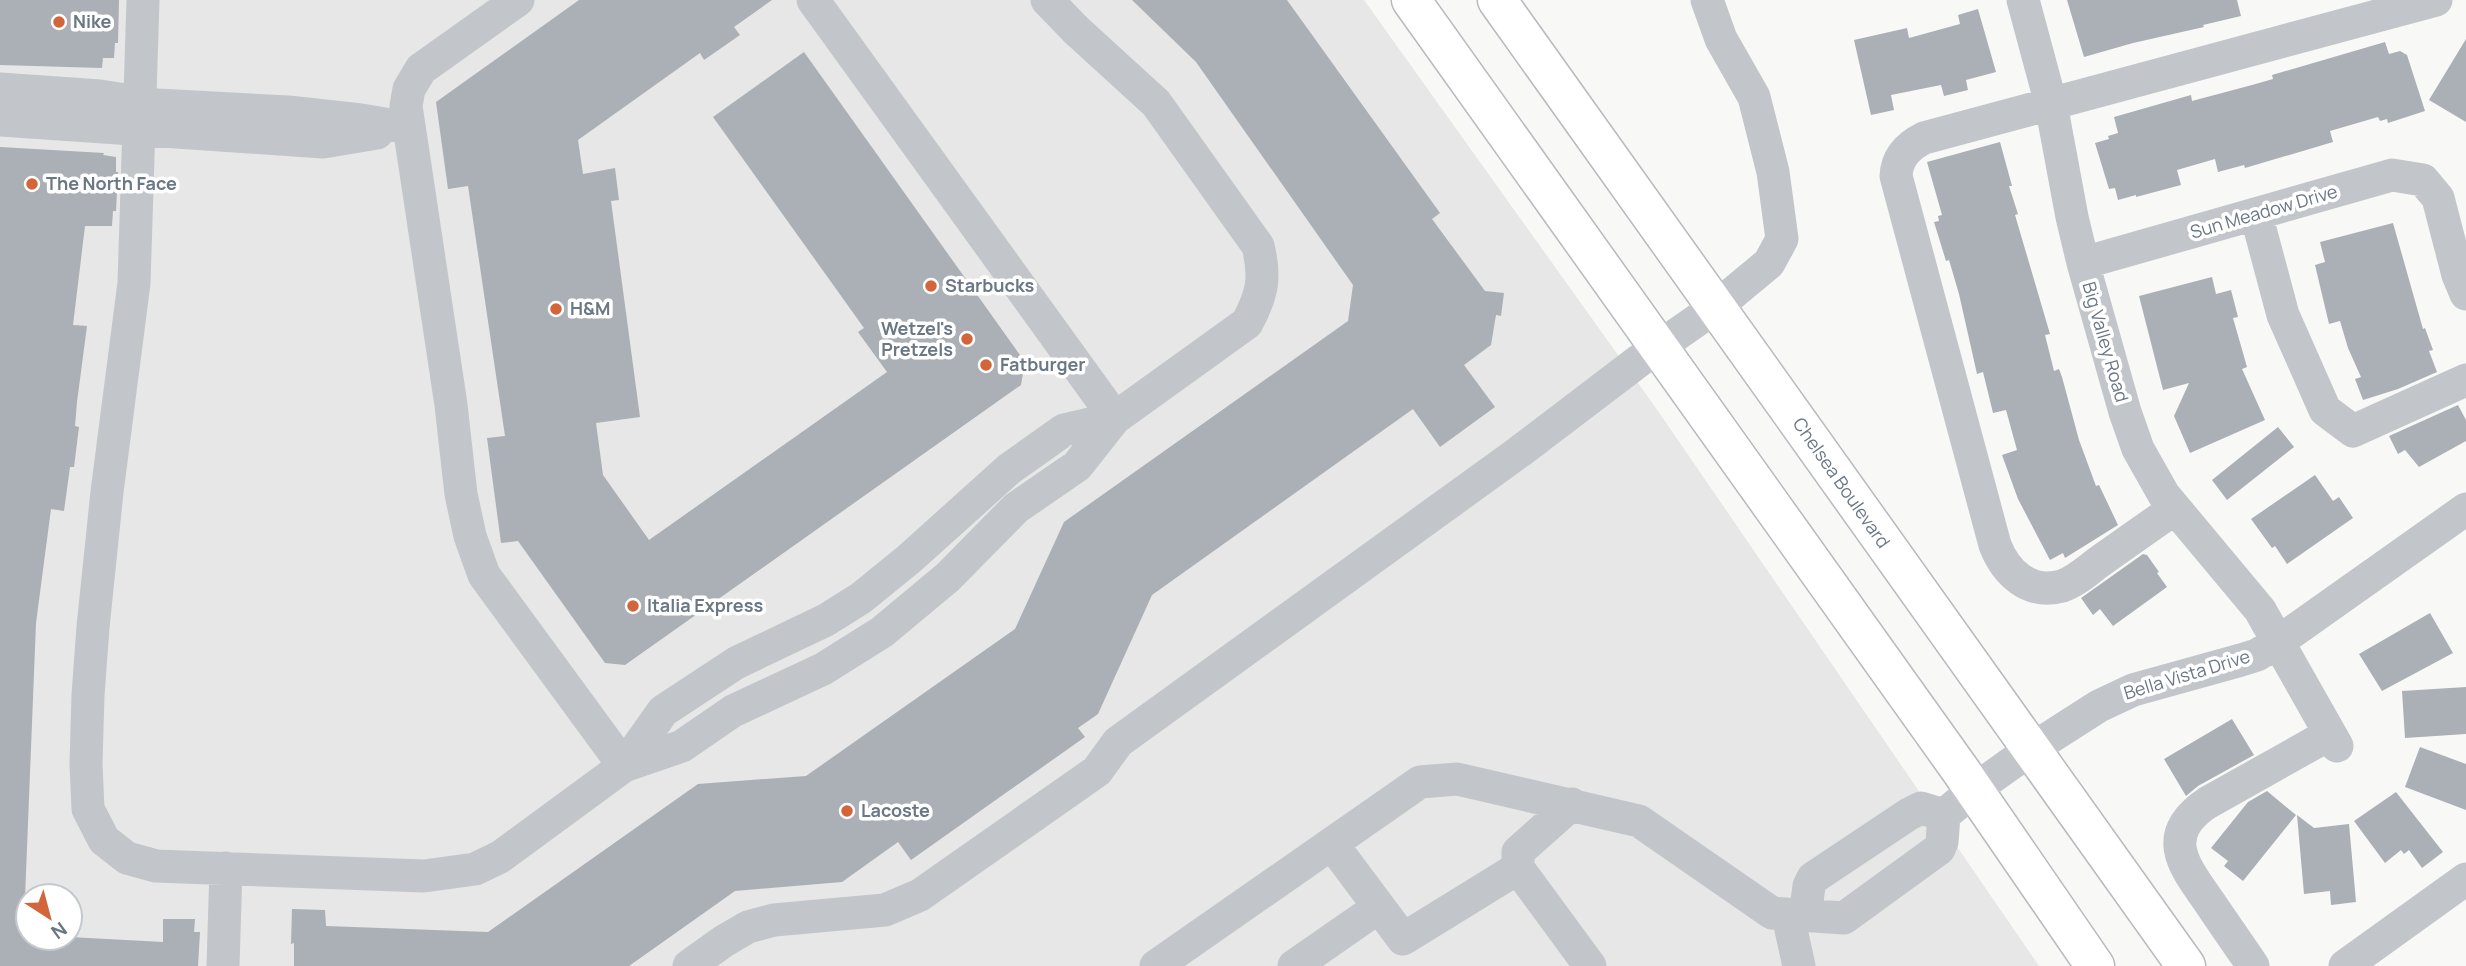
<svg xmlns="http://www.w3.org/2000/svg" width="2466" height="966" font-family="Manrope,sans-serif">
	<rect width="100%" height="100%" fill="#f8f8f6"/>
	<path fill="#e6e7e6" fill-rule="evenodd" d="M 0,0 L 1364,0 L 1658,411 L 2039,966 L 0,966 ZM 28,896 L 70,896 L 70,938 L 28,938 Z"/>
	<path fill="#aab0b6" d="M 0,0 L 119,0 L 118,43 L 115,43 L 114,58 L 103,58 L 102,68 L 0,65 Z
		M 579,0 L 772,0 L 734,27 L 740,35 L 704,60 L 700,53 L 578,140 L 583,174 L 615,168 L 619,200 L 611,201 L 640,417 L 596,423 L 603,475 L 649,540 L 887,372 L 858,332 L 864,328 L 713,117 L 804,52 L 1025,362 L 1021,385 L 625,665 L 605,663 L 518,541 L 501,543 L 487,438 L 505,436 L 468,186 L 448,189 L 436,102 Z
		M 1132,0 L 1287,0 L 1440,213 L 1432,219 L 1485,291 L 1504,293 L 1501,316 L 1496,315 L 1491,345 L 1464,365 L 1495,407 L 1440,447 L 1413,409 L 1152,595 L 1098,714 L 1078,728 L 1085,737 L 911,860 L 898,842 L 842,882 L 735,891 L 629,966 L 294,966 L 294,943 L 291,944 L 292,909 L 325,910 L 326,926 L 488,932 L 698,784 L 806,776 L 1015,629 L 1064,522 L 1348,321 L 1353,285 L 1196,62 Z
		M 2067,0 L 2237,0 L 2241,16 L 2203,25 L 2204,27 L 2133,43 L 2084,57 Z
		M 1978,9 L 1996,72 L 1966,80 L 1968,90 L 1944,96 L 1941,85 L 1891,95 L 1894,110 L 1871,115 L 1854,40 L 1907,28 L 1909,38 L 1960,24 L 1958,15 Z
		M 2466,39 L 2466,122 L 2429,100 Z
		M 2385,42 L 2389,54 L 2400,51 L 2407,55 L 2425,111 L 2388,123 L 2387,119 L 2380,121 L 2378,117 L 2330,131 L 2333,142 L 2245,168 L 2244,165 L 2218,172 L 2215,159 L 2177,170 L 2181,185 L 2136,197 L 2136,195 L 2118,200 L 2115,188 L 2109,189 L 2095,143 L 2109,139 L 2108,136 L 2118,133 L 2114,117 L 2191,95 L 2192,101 L 2252,85 L 2273,79 L 2272,75 Z
		M 2000,142 L 2012,186 L 2009,186 L 2018,214 L 2015,215 L 2050,334 L 2045,335 L 2054,371 L 2059,369 L 2062,377 L 2079,440 L 2096,486 L 2099,485 L 2118,525 L 2065,558 L 2063,553 L 2050,560 L 2018,499 L 2002,455 L 2017,450 L 2006,410 L 1993,413 L 1983,372 L 1977,374 L 1959,294 L 1949,260 L 1946,261 L 1934,222 L 1939,221 L 1938,216 L 1942,215 L 1927,162 Z
		M 0,147 L 104,153 L 103,155 L 116,157 L 116,172 L 118,172 L 116,211 L 113,211 L 112,226 L 85,226 L 73,325 L 87,326 L 77,402 L 75,426 L 79,427 L 74,467 L 70,467 L 64,511 L 51,509 L 36,623 L 25,898 L 28,901 L 28,938 L 70,937 L 163,942 L 163,919 L 195,919 L 194,932 L 200,932 L 198,966 L 0,966 Z
		M 2393,223 L 2423,329 L 2425,328 L 2433,350 L 2429,351 L 2437,372 L 2398,389 L 2363,400 L 2355,379 L 2361,377 L 2348,348 L 2340,321 L 2329,324 L 2315,265 L 2325,262 L 2320,242 Z
		M 2212,277 L 2216,294 L 2231,290 L 2238,317 L 2233,318 L 2247,367 L 2242,369 L 2265,420 L 2190,453 L 2174,416 L 2189,383 L 2163,390 L 2139,296 Z
		M 2458,405 L 2466,420 L 2466,441 L 2419,467 L 2405,450 L 2398,454 L 2389,436 Z
		M 2278,427 L 2294,447 L 2227,500 L 2212,480 Z
		M 2315,475 L 2333,501 L 2339,497 L 2353,518 L 2287,564 L 2275,546 L 2272,548 L 2251,519 Z
		M 2143,554 L 2147,555 L 2159,572 L 2157,573 L 2167,587 L 2113,626 L 2100,609 L 2093,615 L 2081,598 Z
		M 2430,613 L 2453,653 L 2382,691 L 2359,654 Z
		M 2466,687 L 2466,734 L 2405,738 L 2402,691 Z
		M 2232,719 L 2254,755 L 2198,786 L 2186,796 L 2164,759 Z
		M 2420,747 L 2466,764 L 2466,810 L 2405,787 Z
		M 2267,791 L 2296,815 L 2243,881 L 2224,866 L 2228,861 L 2211,848 L 2248,802 Z
		M 2396,792 L 2443,852 L 2422,868 L 2409,850 L 2404,854 L 2401,850 L 2385,863 L 2354,821 Z
		M 2297,815 L 2314,828 L 2349,824 L 2356,902 L 2331,905 L 2330,891 L 2304,894 Z"/>
	<g fill="none" stroke-linecap="round" stroke-linejoin="round">
		<defs>
			<path id="major" d="M 1411,0 L 1961,771 L 2095,966
				M 1497,0 L 2186,966"/>
		</defs>
		<use href="#major" stroke="#b6b9bd" stroke-width="41"/>
		<path stroke="#c2c5c9" stroke-width="33" d="M 143,0 L 134,283 L 107,492 L 93,627 L 88,695 L 86,764 L 88,809 L 104,840 L 127,858 L 156,866 L 424,876 L 475,869 L 500,857 L 624,766 L 682,746 L 733,711 L 823,669 L 882,632 L 948,577 L 1016,508 L 1077,466 L 1115,418 L 1247,323 C 1262,295 1266,278 1258,246 L 1156,103 L 1076,30 L 1047,0
			M 518,0 L 421,69 L 409,89 L 406,106 L 451,405 L 461,494 L 470,536 L 484,575 L 624,766
			M 813,0 L 1115,418
			M 2023,0 L 2051,104 L 2072,217 L 2083,263 L 2125,412 L 2138,449 L 2164,495 L 2260,610 L 2337,746
			M 0,89 L 100,96 L 157,105 L 288,112 L 361,120 L 409,128
			M 0,120 L 323,142 L 377,133
			M 2256,214 L 2283,315 L 2325,410 L 2353,431 L 2466,380
			M 2083,263 L 2392,175 L 2423,180 L 2438,198 L 2458,275 L 2466,294
			M 2174,509 C 2150,526 2126,543 2103,559 C 2090,568 2077,581 2062,586 C 2029,595 2006,573 1995,545 L 1896,176 C 1897,157 1908,146 1924,138 L 2436,0
			M 624,766 L 663,711 L 736,663 L 826,620 L 861,598 L 909,559 L 1009,469 L 1064,430 L 1115,418
			M 1572,804 L 1518,852 L 1518,868 L 1590,966
			M 1332,844 L 1403,939 L 1518,868
			M 1788,916 L 1799,966
			M 1805,916 L 1809,886 L 1813,878 L 1909,814 L 1921,808 L 1944,815
			M 223,966 L 226,868
			M 689,966 L 724,941 L 748,927 L 774,920 L 885,910 L 920,895 L 1097,771 L 1118,742 L 1519,452 L 1640,360 L 1716,307 L 1769,263 L 1782,239 L 1773,172 L 1754,97 L 1721,39 L 1707,0
			M 1156,966 L 1420,782 L 1457,779 L 1639,821 L 1772,913 L 1844,918 L 1939,849 L 1942,842 L 1944,815 L 1974,790 L 2030,750 L 2099,706 L 2133,690 L 2241,660 L 2257,655 L 2278,642 L 2466,509
			M 1294,966 L 1379,907
			M 2253,966 C 2239,945 2224,924 2210,903 C 2184,866 2159,836 2207,803 L 2330,734
			M 2345,966 L 2466,879"/>
		<use href="#major" stroke="#fff" stroke-width="38"/>
	</g>
	<g fill="#d3653b" stroke="#fff" stroke-width="2.5">
		<circle cx="59" cy="22" r="7"/>
		<circle cx="32" cy="184" r="7"/>
		<circle cx="931" cy="286" r="7"/>
		<circle cx="556" cy="309" r="7"/>
		<circle cx="967" cy="339" r="7"/>
		<circle cx="986" cy="365" r="7"/>
		<circle cx="633" cy="606" r="7"/>
		<circle cx="847" cy="811" r="7"/>
	</g>
	<g text-anchor="middle" stroke-width="7" stroke-linejoin="round" paint-order="stroke">
		<g font-size="18" font-weight="bold" fill="#6a7784" stroke="#fff" text-anchor="start">
			<text x="73" y="28">Nike</text>
			<text x="46" y="190">The North Face</text>
			<text x="945" y="292">Starbucks</text>
			<text x="570" y="315">H&amp;M</text>
			<text x="953" y="335" text-anchor="end">Wetzel's<tspan x="953" dy="21">Pretzels</tspan></text>
			<text x="1000" y="371">Fatburger</text>
			<text x="647" y="612">Italia Express</text>
			<text x="861" y="817">Lacoste</text>
		</g>
		<g font-size="18" fill="#6a7784" stroke="#fff">
			<text transform="translate(2264 212) rotate(-16)" y="6">Sun Meadow Drive</text>
			<text transform="translate(2105 342) rotate(74)" y="6">Big Valley Road</text>
			<text transform="translate(1841 483) rotate(55)" y="6">Chelsea Boulevard</text>
			<text transform="translate(2187 675) rotate(-17)" y="6">Bella Vista Drive</text>
		</g>
	</g>
	<g transform="translate(49 917) rotate(144)"><circle r="33" fill="#ffffff" stroke="#c3c9ce" stroke-width="2"/>
	<path d="M0-5L12 26L0 18L-12 26Z" fill="#d3653b"/>
	<text y="-10" font-size="19" font-weight="bold" text-anchor="middle" fill="#6a7784">N</text>
	</g>
</svg>
